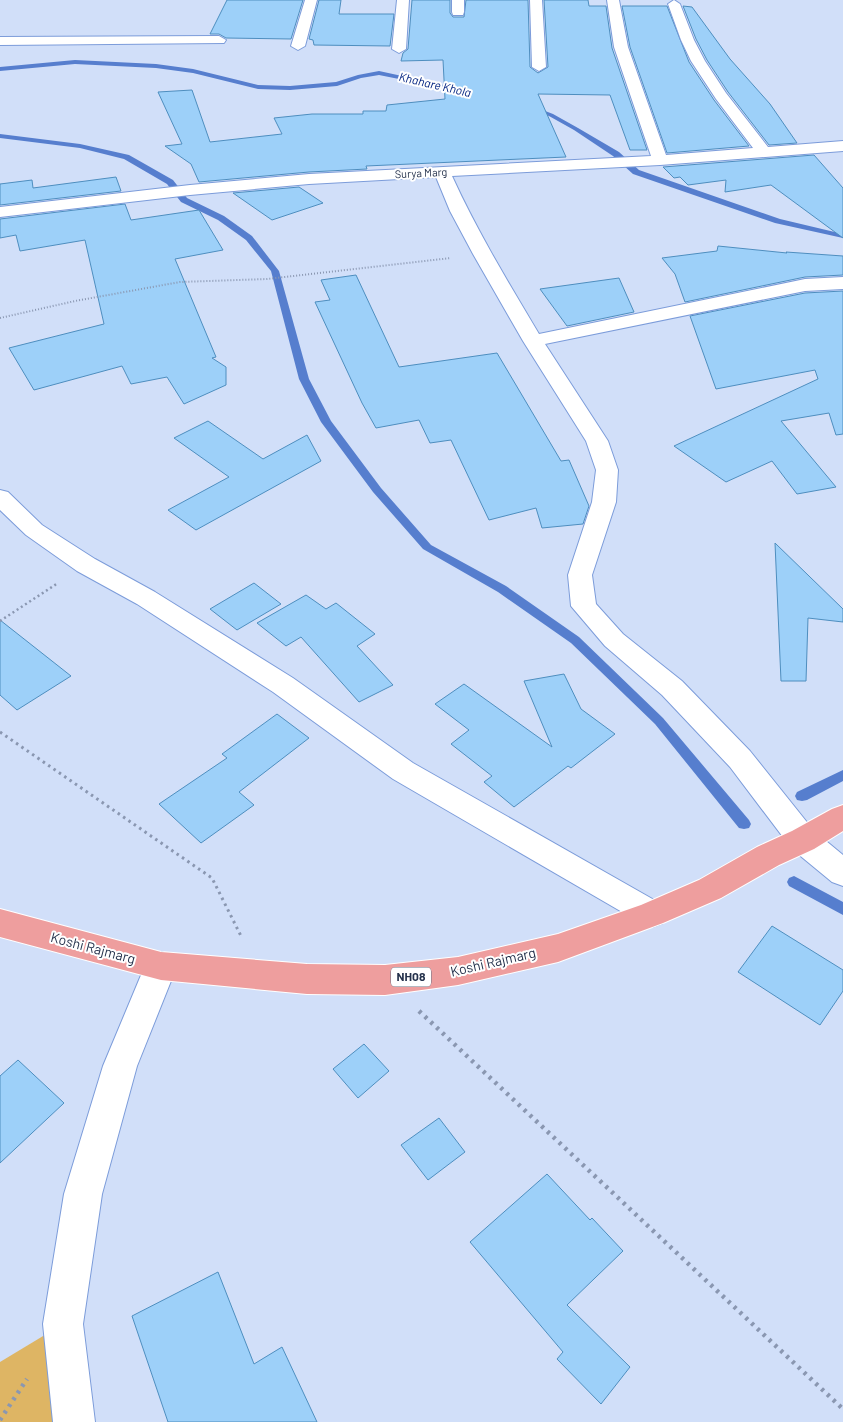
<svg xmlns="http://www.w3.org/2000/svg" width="843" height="1422" font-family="Barlow,sans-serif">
	<rect width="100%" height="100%" fill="#d1dff9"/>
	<path fill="#deb564" d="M 63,1324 L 74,1422 L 0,1422 L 0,1362 Z"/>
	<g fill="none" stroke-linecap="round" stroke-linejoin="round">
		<path fill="#567ece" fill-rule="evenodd" d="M 75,60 L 156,64 L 193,69 L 258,85 L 290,86 L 336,82 L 358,75 L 379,71 L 462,89 L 459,91 L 379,75 L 361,78 L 337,86 L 290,90 L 258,89 L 193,73 L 156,68 L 75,64 L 0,71 L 0,67 Z
			M 532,106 L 553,114 L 578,128 L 619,152 L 639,170 L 780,219 L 843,234 L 843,238 L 775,223 L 633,174 L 613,156 L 574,130 L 549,116 L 530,109 L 530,107 Z
			M 0,134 L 80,144 L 129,155 L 173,180 L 187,198 L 224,216 L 252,236 L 279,271 L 309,379 L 331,421 L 381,488 L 431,545 L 506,586 L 579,637 L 663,718 L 749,820 L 751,824 L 749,828 L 744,829 L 739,828 L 655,724 L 571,643 L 498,592 L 423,549 L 373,492 L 321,422 L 299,379 L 271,271 L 246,240 L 218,220 L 181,202 L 167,184 L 124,159 L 80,148 L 0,138 Z
			M 843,770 L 843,781 L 807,800 L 802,801 L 797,800 L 795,796 L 797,792 Z
			M 794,876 L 843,902 L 843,915 L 789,886 L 787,882 L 789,878 Z"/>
	</g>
	<path fill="#9dd0f9" stroke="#4e8ebf" d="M 227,0 L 303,0 L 291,39 L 226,38 L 219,34 L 210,34 Z
		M 319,0 L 341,0 L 339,14 L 394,14 L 390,46 L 314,45 L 313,40 L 309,39 Z
		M 412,0 L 450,0 L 450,13 L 453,17 L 464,17 L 466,0 L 528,0 L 530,67 L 538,73 L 548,67 L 544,0 L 588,0 L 589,6 L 606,6 L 612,48 L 647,150 L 630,150 L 610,95 L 538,94 L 566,157 L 366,166 L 367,169 L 309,172 L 199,182 L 191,164 L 165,146 L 182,144 L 158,92 L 192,90 L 210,142 L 282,134 L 274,118 L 312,114 L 363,114 L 363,111 L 386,111 L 387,105 L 445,99 L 443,60 L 401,61 L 403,53 L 408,49 Z
		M 622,6 L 667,6 L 689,62 L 714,100 L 749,146 L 667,153 L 630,47 Z
		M 683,6 L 692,7 L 730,59 L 770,104 L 797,143 L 769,145 L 728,92 L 707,60 L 696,39 Z
		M 814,155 L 843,188 L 843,238 L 771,185 L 725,192 L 726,180 L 688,185 L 680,177 L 674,178 L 663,167 Z
		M 116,177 L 121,191 L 0,205 L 0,184 L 32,180 L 33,188 Z
		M 299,187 L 323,203 L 272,220 L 233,193 Z
		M 125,204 L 131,220 L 199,210 L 223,250 L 175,259 L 216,357 L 212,358 L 226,367 L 226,385 L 184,404 L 167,377 L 131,384 L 122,366 L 34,390 L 9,348 L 104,324 L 85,240 L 20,251 L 16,235 L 0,238 L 0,219 Z
		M 718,246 L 787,253 L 786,252 L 843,256 L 843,275 L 805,277 L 685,302 L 675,274 L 662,258 L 717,251 Z
		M 356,275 L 399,367 L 497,353 L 561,461 L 569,460 L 589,506 L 583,524 L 542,528 L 536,508 L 489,520 L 451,440 L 430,443 L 419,420 L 376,428 L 362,403 L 315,302 L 330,300 L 321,280 Z
		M 619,278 L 634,312 L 567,326 L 540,289 Z
		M 843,291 L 843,434 L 836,435 L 829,413 L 781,421 L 836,487 L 797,494 L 772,461 L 726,482 L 674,446 L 818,379 L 815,370 L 716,389 L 690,316 L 805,293 Z
		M 208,421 L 263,459 L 307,435 L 321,461 L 196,530 L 168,510 L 229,477 L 174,438 Z
		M 775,543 L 843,609 L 843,622 L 808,618 L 806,681 L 781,681 Z
		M 254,583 L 281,604 L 237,630 L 210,609 Z
		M 306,595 L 326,609 L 336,603 L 375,634 L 357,646 L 393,685 L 359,702 L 301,637 L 286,646 L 257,623 Z
		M 0,620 L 71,676 L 17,710 L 0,695 Z
		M 564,674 L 581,709 L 615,734 L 571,768 L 568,766 L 514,807 L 484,782 L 492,776 L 451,744 L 469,730 L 435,704 L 464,684 L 552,747 L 524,681 Z
		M 277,714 L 309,738 L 239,792 L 254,805 L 201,843 L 159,804 L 227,758 L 222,754 Z
		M 772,926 L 843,970 L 843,991 L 820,1025 L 738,972 Z
		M 364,1044 L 389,1071 L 358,1098 L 333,1069 Z
		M 18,1060 L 64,1103 L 0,1163 L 0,1076 Z
		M 439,1118 L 465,1152 L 428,1180 L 401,1145 Z
		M 547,1174 L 590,1220 L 592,1218 L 623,1251 L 567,1305 L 630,1367 L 601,1404 L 557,1359 L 563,1352 L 470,1242 Z
		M 218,1272 L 254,1364 L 282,1347 L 317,1422 L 168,1422 L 132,1316 Z"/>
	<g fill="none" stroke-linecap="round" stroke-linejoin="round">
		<defs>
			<path id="minor" d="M 305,0 L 317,0 L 305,46 L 298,50 L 291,46 Z
				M 397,0 L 409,0 L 406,49 L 399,53 L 392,49 Z
				M 452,0 L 464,0 L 464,12 L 463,15 L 453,15 L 452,12 Z
				M 530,0 L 542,0 L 546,67 L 539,71 L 532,67 Z
				M 607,0 L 619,0 L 628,47 L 666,155 L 753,148 L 716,99 L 691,61 L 681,40 L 668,4 L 674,0 L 680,4 L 694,40 L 705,61 L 726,93 L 768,147 L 843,141 L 843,151 L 660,165 L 452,176 C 477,231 508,282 539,334 L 805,279 L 843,277 L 843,289 L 805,291 L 545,344 L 608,441 L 618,470 L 616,502 L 592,575 L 596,604 L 623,634 L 682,681 L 750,751 L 814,831 L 843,855 L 843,886 L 832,882 L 792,849 L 730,767 L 662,695 L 605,646 L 571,606 L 568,575 L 592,502 L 596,470 L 586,441 L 523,341 L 473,254 L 450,211 L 436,177 L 309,184 L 190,195 L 0,217 L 0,207 L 190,185 L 309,174 L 651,156 L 614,47 Z
				M 219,36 L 226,40 L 224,43 L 0,45 L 0,37 Z
				M 0,490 L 8,492 L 42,525 L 95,559 L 155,592 L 293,678 L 413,763 L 663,905 L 668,914 L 663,923 L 652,927 L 641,923 L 393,779 L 273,692 L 137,604 L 77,571 L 26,535 L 0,510 Z
				M 161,952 L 173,956 L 177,966 L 137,1066 L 102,1194 L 83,1324 L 95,1422 L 53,1422 L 43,1324 L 64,1194 L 103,1066 L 149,956 Z"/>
			<path id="major" d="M 843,805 L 843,831 L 814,849 L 779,865 L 721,898 L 663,923 L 558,962 L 458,985 L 385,995 L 307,994 L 161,980 L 0,937 L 0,909 L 161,952 L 307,964 L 385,965 L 458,957 L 558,934 L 641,905 L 699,880 L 757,847 L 792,831 L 832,809 Z"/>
		</defs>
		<use href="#minor" stroke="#7c9cda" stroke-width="2"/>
		<use href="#major" stroke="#fff" stroke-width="2"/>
		<path stroke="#8a97b1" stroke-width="2" stroke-dasharray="1 2" stroke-linecap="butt" d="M 0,318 L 75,301 L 180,282 L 267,279 L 451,258"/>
		<path stroke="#8a97b1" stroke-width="2.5" stroke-dasharray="2 3" stroke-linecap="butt" d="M 0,621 L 58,583"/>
		<path stroke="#8a97b1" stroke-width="3" stroke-dasharray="2.5 4" stroke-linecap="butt" d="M 0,732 L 212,878 L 242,938"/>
		<path stroke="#8a97b1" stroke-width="4.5" stroke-dasharray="3 5" stroke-linecap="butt" d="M 419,1011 L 843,1409
			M 0,1420 L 27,1379"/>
		<use href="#minor" fill="#fff" fill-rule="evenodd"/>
		<use href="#major" fill="#ee9e9e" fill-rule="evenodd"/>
	</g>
	<g text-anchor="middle" stroke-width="4" stroke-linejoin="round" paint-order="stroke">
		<g font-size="11" fill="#25324c" stroke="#fff">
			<text transform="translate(421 173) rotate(-3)" y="4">Surya Marg</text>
		</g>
		<g font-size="12" font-style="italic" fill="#002281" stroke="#fff">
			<text transform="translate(435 85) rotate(13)" y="4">Khahare Khola</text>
		</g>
		<rect fill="#fff" stroke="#667082" stroke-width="1" x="391" y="967.5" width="40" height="19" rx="4"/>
		<g font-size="12" font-weight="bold" fill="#25324c">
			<text x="411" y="981">NH08</text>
		</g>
		<g font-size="14" fill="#25324c" stroke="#fff">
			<text transform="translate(93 948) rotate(15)" y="5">Koshi Rajmarg</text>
			<text transform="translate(493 962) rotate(-13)" y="5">Koshi Rajmarg</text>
		</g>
	</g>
</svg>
